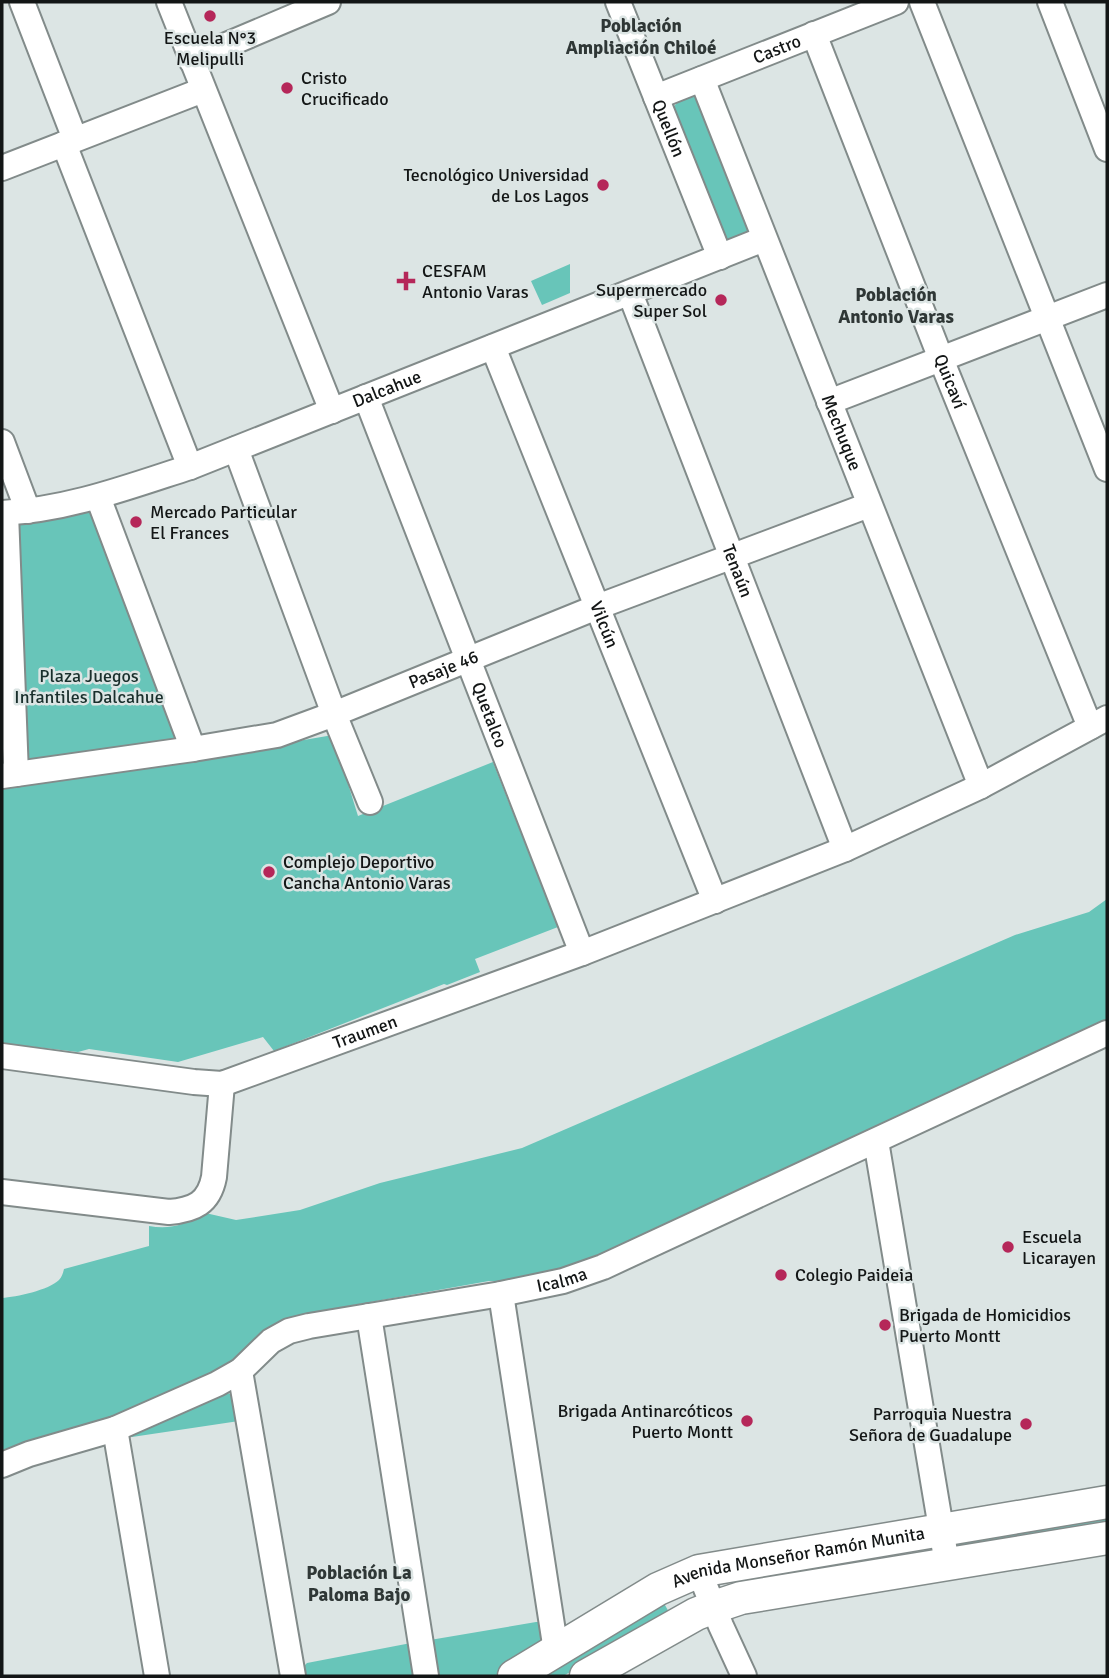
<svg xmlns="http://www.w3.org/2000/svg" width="1109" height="1678" font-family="Signika,sans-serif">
	<rect width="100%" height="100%" fill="#dce5e4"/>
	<path fill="#68c5b9" d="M 693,96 L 700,98 L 757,235 L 722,249 L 672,108 L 678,102 Z
		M 570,264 L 570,293 L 542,305 L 531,281 Z
		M 94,505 L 184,742 L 21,767 L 12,519 Z
		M 333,735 L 358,816 L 493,762 L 558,927 L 475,959 L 480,972 L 447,985 L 444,984 L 274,1051 L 263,1037 L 178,1062 L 89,1049 L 78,1052 L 2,1043 L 2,788 L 133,769 Z
		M 1107,899 L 1107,1024 L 577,1269 L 525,1281 L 489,1281 L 303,1314 L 276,1324 L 232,1364 L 103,1423 L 64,1431 L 28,1441 L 2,1452 L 2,1298 C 16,1297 49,1290 59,1280 C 62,1277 63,1273 64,1269 L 149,1246 L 149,1226 C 169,1230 187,1225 201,1212 L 236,1220 L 300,1210 L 380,1183 L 522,1148 L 1015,935 L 1089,912 Z
		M 226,1393 L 232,1394 L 239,1421 L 132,1437 L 131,1435 Z
		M 1107,1509 L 1107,1529 L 955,1547 L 956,1535 Z
		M 661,1598 L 670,1614 L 622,1644 L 563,1676 L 533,1676 Z
		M 536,1622 L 543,1622 L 549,1628 L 537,1653 L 494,1676 L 434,1676 L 430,1640 Z
		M 411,1643 L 417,1676 L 303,1676 L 302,1668 L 307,1663 Z"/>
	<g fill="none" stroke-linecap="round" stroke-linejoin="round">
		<defs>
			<g id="minor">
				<path d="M 22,2 L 75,139"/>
				<path d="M 169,2 L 332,411"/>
				<path id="s1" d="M 618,2 L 720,257"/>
				<path d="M 922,2 L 1107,469"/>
				<path d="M 1050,2 L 1107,149"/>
				<path id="s2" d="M 814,34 L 941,359 L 1090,727"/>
				<path d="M 191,60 L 328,2"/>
				<path id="s3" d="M 702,79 L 981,786"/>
				<path id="s4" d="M 656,97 L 896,2"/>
				<path d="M 64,144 L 190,467"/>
				<path d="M 2,168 L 203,90"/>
				<path id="s5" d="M 630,293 L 845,849"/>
				<path id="s6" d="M 493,347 L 715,901"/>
				<path id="s7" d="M 366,397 L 582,953"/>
				<path d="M 829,402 L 1107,295"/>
				<path d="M 2,442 L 28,511"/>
				<path d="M 236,449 L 334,714 L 370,802"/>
				<path d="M 98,497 L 193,749"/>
				<path id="s8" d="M 2,513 C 67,510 128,487 190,467 L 764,239"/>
				<path d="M 6,513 L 16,774"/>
				<path id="s9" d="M 2,776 L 193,749 L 277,735 L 334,714 L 597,607 L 869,505"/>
				<path id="s10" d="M 2,1056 L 194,1082 L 222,1084 L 582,953 L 845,849 L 981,786 L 1107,718"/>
				<path d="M 876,1141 L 947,1564"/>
				<path d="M 2,1192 L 169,1212 C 194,1210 209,1203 214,1177 L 222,1084"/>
				<path d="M 501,1294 L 556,1651"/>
				<path d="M 369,1316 L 426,1676"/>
				<path d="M 240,1371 L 293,1676"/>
				<path d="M 115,1429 L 157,1676"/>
				<path id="s11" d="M 2,1465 L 29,1454 L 115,1429 L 217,1384 L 240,1371 L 271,1341 L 289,1331 L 309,1326 L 501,1294 L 563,1281 L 603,1267 L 1107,1033"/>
				<path d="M 699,1571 L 721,1626 L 744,1676"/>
			</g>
			<g id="major">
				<path id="s12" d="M 514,1676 L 658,1589 L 699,1571 L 1107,1502"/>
				<path d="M 586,1676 L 696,1614 L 714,1607 L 741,1598 L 1107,1538"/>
			</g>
		</defs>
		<use href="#minor" stroke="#828b8a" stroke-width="28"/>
		<use href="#major" stroke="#828b8a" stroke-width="35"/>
		<use href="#minor" stroke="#fff" stroke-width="24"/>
		<use href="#major" stroke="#fff" stroke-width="32"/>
	</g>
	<g fill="#b52759" stroke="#dce5e4" stroke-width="2.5">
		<circle cx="210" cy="16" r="7"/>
		<circle cx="287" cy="88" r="7"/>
		<circle cx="603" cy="185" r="7"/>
		<path d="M402.5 270.5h7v7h7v7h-7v7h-7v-7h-7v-7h7z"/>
		<circle cx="721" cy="300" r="7"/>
		<circle cx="136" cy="522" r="7"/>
		<circle cx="269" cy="872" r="7"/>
		<circle cx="1008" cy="1247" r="7"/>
		<circle cx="781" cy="1275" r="7"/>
		<circle cx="885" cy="1325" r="7"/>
		<circle cx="747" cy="1421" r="7"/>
		<circle cx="1026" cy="1424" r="7"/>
	</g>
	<g text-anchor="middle" stroke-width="5" stroke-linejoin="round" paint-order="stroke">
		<g font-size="18" fill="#131616" stroke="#dce5e4" text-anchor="start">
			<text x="210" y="44" text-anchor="middle">Escuela N°3<tspan x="210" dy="21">Melipulli</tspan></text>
			<text x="301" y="84">Cristo<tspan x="301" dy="21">Crucificado</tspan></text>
			<text x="589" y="181" text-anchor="end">Tecnológico Universidad<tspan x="589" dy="21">de Los Lagos</tspan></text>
			<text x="422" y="277">CESFAM<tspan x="422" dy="21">Antonio Varas</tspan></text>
			<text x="707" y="296" text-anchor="end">Supermercado<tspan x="707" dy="21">Super Sol</tspan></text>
			<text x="150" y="518">Mercado Particular<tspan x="150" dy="21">El Frances</tspan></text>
			<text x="283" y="868">Complejo Deportivo<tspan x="283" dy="21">Cancha Antonio Varas</tspan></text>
			<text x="1022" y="1243">Escuela<tspan x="1022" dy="21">Licarayen</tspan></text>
			<text x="795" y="1281">Colegio Paideia</text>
			<text x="899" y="1321">Brigada de Homicidios<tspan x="899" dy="21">Puerto Montt</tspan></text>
			<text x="733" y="1417" text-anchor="end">Brigada Antinarcóticos<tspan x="733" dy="21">Puerto Montt</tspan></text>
			<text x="1012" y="1420" text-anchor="end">Parroquia Nuestra<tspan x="1012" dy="21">Señora de Guadalupe</tspan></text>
		</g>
		<g font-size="18" fill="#131616" stroke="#dce5e4">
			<text dy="6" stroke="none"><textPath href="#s4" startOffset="130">Castro</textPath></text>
			<text dy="6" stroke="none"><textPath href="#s1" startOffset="136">Quellón</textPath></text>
			<text dy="6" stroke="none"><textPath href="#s2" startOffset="373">Quicaví</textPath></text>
			<text dy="6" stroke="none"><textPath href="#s8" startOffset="406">Dalcahue</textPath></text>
			<text dy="6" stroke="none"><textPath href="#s3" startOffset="380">Mechuque</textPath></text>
			<text dy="6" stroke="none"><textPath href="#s5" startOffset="298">Tenaún</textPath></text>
			<text dy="6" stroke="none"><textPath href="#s6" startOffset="299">Vilcún</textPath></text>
			<text dy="6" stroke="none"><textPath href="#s9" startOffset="457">Pasaje 46</textPath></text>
			<text dy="6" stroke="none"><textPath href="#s7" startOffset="341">Quetalco</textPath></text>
			<text dy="6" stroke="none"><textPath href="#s10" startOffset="374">Traumen</textPath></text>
			<text dy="6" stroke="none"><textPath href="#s11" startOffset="598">Icalma</textPath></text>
			<text dy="6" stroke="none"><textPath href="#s12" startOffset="313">Avenida Monseñor Ramón Munita</textPath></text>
		</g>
		<g font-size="18" fill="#192f2c" stroke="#dce5e4">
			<text x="89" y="682">Plaza Juegos<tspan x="89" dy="21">Infantiles Dalcahue</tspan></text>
		</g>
		<g font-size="19" font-weight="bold" fill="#2f3736" stroke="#dce5e4">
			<text x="641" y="32">Población<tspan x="641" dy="22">Ampliación Chiloé</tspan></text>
			<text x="896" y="301">Población<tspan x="896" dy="22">Antonio Varas</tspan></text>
			<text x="359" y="1579">Población La<tspan x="359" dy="22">Paloma Bajo</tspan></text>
		</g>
	</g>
	<rect width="1109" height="1678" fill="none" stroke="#131616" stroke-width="7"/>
</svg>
